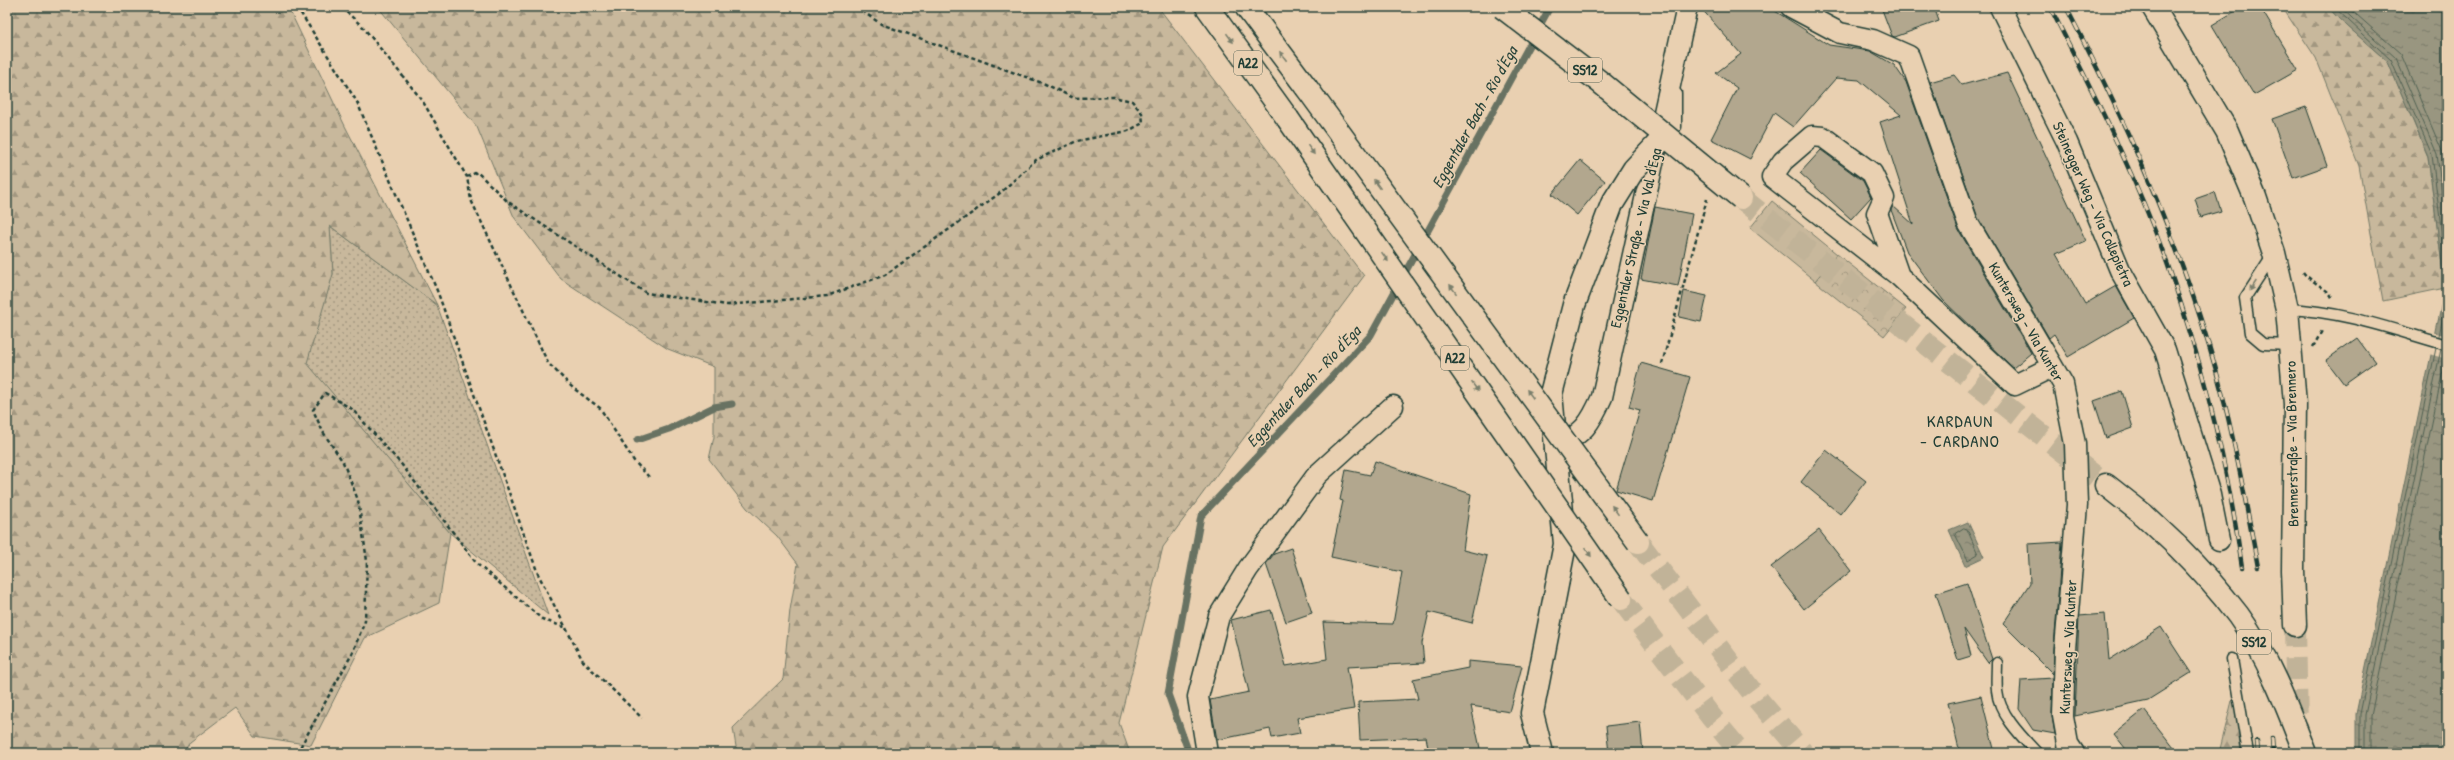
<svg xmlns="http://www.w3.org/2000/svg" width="2454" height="760" font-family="'Patrick Hand',sans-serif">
	<defs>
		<pattern id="grass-dots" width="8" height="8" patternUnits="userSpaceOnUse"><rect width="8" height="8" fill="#c8b89c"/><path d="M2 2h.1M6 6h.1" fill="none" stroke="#a29780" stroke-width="1.8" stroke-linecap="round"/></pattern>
		<pattern id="forest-firs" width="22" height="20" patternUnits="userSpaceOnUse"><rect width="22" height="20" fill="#c8b89c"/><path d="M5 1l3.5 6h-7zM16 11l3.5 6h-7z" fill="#a29780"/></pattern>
		<pattern id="park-crowns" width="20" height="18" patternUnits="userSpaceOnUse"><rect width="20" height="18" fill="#c8b89c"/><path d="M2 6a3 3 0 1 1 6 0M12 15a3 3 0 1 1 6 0" fill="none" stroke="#a29780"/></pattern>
		<pattern id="water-ripples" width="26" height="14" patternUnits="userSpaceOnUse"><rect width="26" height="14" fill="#999680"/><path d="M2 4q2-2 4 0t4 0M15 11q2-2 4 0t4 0" fill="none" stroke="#7c7c6a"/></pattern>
	</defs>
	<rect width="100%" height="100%" fill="#e9d0b1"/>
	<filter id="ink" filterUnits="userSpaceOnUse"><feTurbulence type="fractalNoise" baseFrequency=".025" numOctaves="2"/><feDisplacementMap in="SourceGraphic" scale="8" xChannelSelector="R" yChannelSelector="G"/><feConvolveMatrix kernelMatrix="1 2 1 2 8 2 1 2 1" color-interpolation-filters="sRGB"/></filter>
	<g filter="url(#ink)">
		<path fill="url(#grass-dots)" stroke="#747a68" d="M 330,226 L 437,305 L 548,615 L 450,533 L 306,363 L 333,274 Z"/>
		<path fill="url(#forest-firs)" stroke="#747a68" d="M 7,7 L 288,7 L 345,126 L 437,305 L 330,226 L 333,274 L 307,363 L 450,533 L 439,603 L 365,638 L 311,745 L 255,736 L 235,708 L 190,742 L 183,753 L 7,753 Z
			M 378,7 L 1158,7 L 1364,276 L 1163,547 L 1119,723 L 1130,753 L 737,753 L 733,728 L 783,679 L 790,610 L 798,564 L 777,536 L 747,508 L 709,459 L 714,437 L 714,367 L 668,349 L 561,279 L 514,217 L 477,127 Z
			M 2282,7 L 2328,7 L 2338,18 L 2388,62 L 2428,157 L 2445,288 L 2383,301 L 2359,166 L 2316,58 Z
			M 2234,693 L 2241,753 L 2219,753 Z"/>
		<path fill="url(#park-crowns)" stroke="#747a68" d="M 1837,254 L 1906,309 L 1884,336 L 1815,281 Z"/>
		<path fill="#c8b89c" stroke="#747a68" d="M 1772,201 L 1837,254 L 1815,281 L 1750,228 Z"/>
		<path fill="url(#water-ripples)" stroke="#687262" d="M 2328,7 L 2447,7 L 2447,753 L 2356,753 L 2356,714 L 2445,288 L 2428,156 L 2388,62 L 2338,18 Z
			M 1968,522 L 1984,557 L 1965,566 L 1949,530 Z"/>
		<path fill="#e9d0b1" d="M 2433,332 L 2447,336 L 2447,359 L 2429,354 Z"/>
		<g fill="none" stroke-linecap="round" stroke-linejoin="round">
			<path stroke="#506152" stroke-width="1" d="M 2334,7 L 2391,60 L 2432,155 L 2447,275
				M 2340,7 L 2396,58 L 2437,154 L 2447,234
				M 2348,7 L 2401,54 L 2442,151 L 2447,186
				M 2439,336 L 2447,296
				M 1964,528 L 1967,529 L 1978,554 L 1968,560 L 1955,534 Z
				M 2360,753 L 2360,714 L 2436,348
				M 2365,753 L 2365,715 L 2441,349
				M 2371,753 L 2371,715 L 2447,351"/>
			<path stroke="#687262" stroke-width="7" d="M 637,440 L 669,429 L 714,407 L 732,404
				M 1189,753 L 1168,694 L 1201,516 L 1371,335 L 1550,7"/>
		</g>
		<path fill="#b2a78e" stroke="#1f3d34" d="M 1700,7 L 1772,7 L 1775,11 L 1829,45 L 1870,51 L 1894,65 L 1906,82 L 1958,229 L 2031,353 L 2013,368 L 1943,300 L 1907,252 L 1891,210 L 1893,206 L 1913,224 L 1880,122 L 1901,115 L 1859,80 L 1836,78 L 1793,127 L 1774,113 L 1750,159 L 1711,139 L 1737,88 L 1716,73 L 1741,54 Z
			M 1881,7 L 1934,7 L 1939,21 L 1895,37 L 1892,36 Z
			M 2242,7 L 2260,7 L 2298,70 L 2254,95 L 2212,25 Z
			M 2007,73 L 2086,241 L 2056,254 L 2085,304 L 2116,286 L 2134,318 L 2068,357 L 2054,334 L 2049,338 L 1978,218 L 1930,82 L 1954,75 L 1962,85 Z
			M 2306,107 L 2327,166 L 2293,178 L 2272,119 Z
			M 1821,150 L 1863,181 L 1871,197 L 1851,219 L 1800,173 Z
			M 1580,160 L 1605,181 L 1577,215 L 1552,194 Z
			M 2215,192 L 2221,211 L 2201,217 L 2195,199 Z
			M 1655,207 L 1692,214 L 1678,286 L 1641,279 Z
			M 1684,291 L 1707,296 L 1701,322 L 1679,317 Z
			M 2357,338 L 2375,362 L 2344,384 L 2326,360 Z
			M 1641,363 L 1690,377 L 1653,501 L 1616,490 L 1640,410 L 1629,407 Z
			M 2122,391 L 2133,428 L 2106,438 L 2094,401 Z
			M 1826,450 L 1866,481 L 1840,514 L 1801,482 Z
			M 1375,461 L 1471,494 L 1463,550 L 1487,556 L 1472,623 L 1429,612 L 1422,643 L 1424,663 L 1347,667 L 1354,709 L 1297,718 L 1300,733 L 1272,738 L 1270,729 L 1217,740 L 1210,700 L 1249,692 L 1231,620 L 1271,610 L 1286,666 L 1327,659 L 1323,622 L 1393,624 L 1402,572 L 1331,557 L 1343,501 L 1340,500 L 1346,470 L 1370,475 Z
			M 1819,530 L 1851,571 L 1804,609 L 1771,567 Z
			M 2062,542 L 2054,648 L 2053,674 L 2003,624 L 2030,583 L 2028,544 Z
			M 1291,548 L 1312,613 L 1286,622 L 1266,564 L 1274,554 Z
			M 1967,583 L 1992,659 L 1988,663 L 1964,629 L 1971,656 L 1958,660 L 1936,593 Z
			M 2105,614 L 2109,660 L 2161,627 L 2191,673 L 2148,700 L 2075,716 L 2079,616 Z
			M 1468,661 L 1522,666 L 1510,712 L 1471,706 L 1481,753 L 1429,753 L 1426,737 L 1360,740 L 1358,702 L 1418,699 L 1413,679 L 1468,668 Z
			M 2053,678 L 2052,716 L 2055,734 L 2033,730 L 2019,709 L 2021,680 Z
			M 1981,696 L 1995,753 L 1960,753 L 1948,703 Z
			M 2144,710 L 2178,753 L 2129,753 L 2114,734 Z
			M 1640,722 L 1643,753 L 1609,753 L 1606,726 Z"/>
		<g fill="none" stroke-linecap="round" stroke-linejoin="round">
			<path stroke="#c1b398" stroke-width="22" stroke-dasharray="22 11" stroke-linecap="butt" d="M 2295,625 L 2297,730"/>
			<path stroke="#c1b398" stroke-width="22" stroke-dasharray="22 11" stroke-linecap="butt" d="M 1741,198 L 2106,485"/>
			<path stroke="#c1b398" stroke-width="22" stroke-dasharray="22 11" stroke-linecap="butt" d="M 1638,542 L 1759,701 L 1803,753
				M 1621,599 L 1712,718 L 1741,753"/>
			<defs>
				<path id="lane" d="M 1676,93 L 1676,127
					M 2273,255 L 2245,298 L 2250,333 L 2263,344 L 2291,345
					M 2287,309 C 2343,311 2394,330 2447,345
					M 2232,659 L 2248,753
					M 1997,663 C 1997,672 1996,682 1997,691 C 1999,714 2022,737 2037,753"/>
				<path id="street" d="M 1791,7 L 1840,33 L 1873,40 L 1909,56 L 1968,223 L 2063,384 L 2075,444 L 2077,505 L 2065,649 L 2063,716 L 2068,744 L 2074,753
					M 2000,7 L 2067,142 L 2120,270 L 2165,350 L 2210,495 L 2219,540
					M 1899,276 L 1877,213 L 1884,198 L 1872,173 L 1823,137 L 1812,136 L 1783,161 L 1772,177 L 1899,276 L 2015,385 L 2052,367
					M 1555,450 C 1583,431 1588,429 1602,397 L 1687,7
					M 1207,753 L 1198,697 L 1219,616 L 1248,569 L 1317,475 L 1393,406"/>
				<path id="secondary" d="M 2153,7 L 2227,131 L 2255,197 L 2274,253 L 2287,309 L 2295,404 L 2293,570 L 2295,625
					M 1542,753 L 1532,713 L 1565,544 L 1551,394 L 1574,305 L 1612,204"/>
				<path id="primary" d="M 2106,485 L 2144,515 L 2177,546"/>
				<path id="highway" d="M 1207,7 L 1288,119
					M 1246,7 L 1306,87"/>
			</defs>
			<use href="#lane" stroke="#1f3d34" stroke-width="13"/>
			<use href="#street" stroke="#1f3d34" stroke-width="23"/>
			<use href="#secondary" stroke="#1f3d34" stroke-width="25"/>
			<use href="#primary" stroke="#1f3d34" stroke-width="25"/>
			<use href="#highway" stroke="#1f3d34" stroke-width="25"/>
			<path stroke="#1f3d34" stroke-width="2.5" stroke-dasharray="4 3" stroke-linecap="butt" d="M 297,7 L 357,102 L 438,293 L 538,574 L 583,661 L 642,718
				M 341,7 L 363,27 L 422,100 L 467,177
				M 2303,272 C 2310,282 2331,290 2332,298
				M 2313,347 L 2323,329
				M 1662,364 L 1707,199
				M 649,477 L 634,461 L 600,408 L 573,388 L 548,363 L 471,200 L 467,177 L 477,172 L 508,202 L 646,293 L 727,305 L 827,296 L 885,275 L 1000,193 L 1036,160 L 1077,141 L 1128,131 L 1143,123 L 1142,113 L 1132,101 L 1113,97 L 1074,98 L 1045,84 L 881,24 L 862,11 L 862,7
				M 297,753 L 352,654 L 365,621 L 367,561 L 358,500 L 343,462 L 323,432 L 313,410 L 325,393 L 352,409 L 402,465 L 477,564 L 542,619 L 566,628"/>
			<use href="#lane" stroke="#e9d0b1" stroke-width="10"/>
			<use href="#street" stroke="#e9d0b1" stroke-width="20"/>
			<use href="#secondary" stroke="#e9d0b1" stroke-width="22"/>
			<use href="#primary" stroke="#e9d0b1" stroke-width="22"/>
			<use href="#highway" stroke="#e9d0b1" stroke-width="22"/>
			<defs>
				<path id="rail" d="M 2050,7 C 2094,94 2139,182 2171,274 C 2204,369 2228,467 2242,567
					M 2066,7 C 2123,116 2174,228 2209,346 C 2231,418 2244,493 2258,567
					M 2272,738 L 2273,753
					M 2257,741 L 2258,753"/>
			</defs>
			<use href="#rail" stroke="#1f3d34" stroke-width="4.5"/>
			<use href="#rail" stroke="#e9d0b1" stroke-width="3" stroke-dasharray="9" stroke-linecap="butt"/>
			<defs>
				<path id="secondary-bridge" d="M 1612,204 L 1634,169 L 1665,136"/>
				<path id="primary-bridge" d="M 1502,7 L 1600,82 L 1741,198
					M 2177,546 C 2199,568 2219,590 2238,615 C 2268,656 2287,706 2305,753"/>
				<path id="highway-bridge" d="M 1306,87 L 1638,542
					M 1288,119 L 1621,599"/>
			</defs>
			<use href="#secondary-bridge" stroke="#1f3d34" stroke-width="25" stroke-linecap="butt"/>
			<use href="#primary-bridge" stroke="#1f3d34" stroke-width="25" stroke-linecap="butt"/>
			<use href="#highway-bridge" stroke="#1f3d34" stroke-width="25" stroke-linecap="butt"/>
			<use href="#secondary-bridge" stroke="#e9d0b1" stroke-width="22"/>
			<use href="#primary-bridge" stroke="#e9d0b1" stroke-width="22"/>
			<use href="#highway-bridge" stroke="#e9d0b1" stroke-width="22"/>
		</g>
		<defs><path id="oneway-solid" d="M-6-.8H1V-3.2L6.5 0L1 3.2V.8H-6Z"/></defs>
		<g fill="#7a7f6c">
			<use href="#oneway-solid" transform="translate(1230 38) rotate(54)"/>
			<use href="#oneway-solid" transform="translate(1283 56) rotate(-127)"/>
			<use href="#oneway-solid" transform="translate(1311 150) rotate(54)"/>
			<use href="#oneway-solid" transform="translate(1377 184) rotate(-126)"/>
			<use href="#oneway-solid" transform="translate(1385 257) rotate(55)"/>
			<use href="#oneway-solid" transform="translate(2253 286) rotate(123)"/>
			<use href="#oneway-solid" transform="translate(1453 289) rotate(-126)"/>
			<use href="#oneway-solid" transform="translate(1475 387) rotate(55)"/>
			<use href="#oneway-solid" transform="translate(1530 394) rotate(-126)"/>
			<use href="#oneway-solid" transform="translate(1615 510) rotate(-126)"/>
			<use href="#oneway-solid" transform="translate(1588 552) rotate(55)"/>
		</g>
	</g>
	<g text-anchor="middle" stroke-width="3" stroke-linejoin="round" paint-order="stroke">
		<g fill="#e9d0b1" stroke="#5c695a" stroke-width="1">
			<rect x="1234" y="51" width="28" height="24" rx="3"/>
			<rect x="1568" y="58" width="34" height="24" rx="3"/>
			<rect x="1441" y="346" width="28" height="24" rx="3"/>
			<rect x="2237" y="630" width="34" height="24" rx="3"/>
		</g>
		<g font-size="14" font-weight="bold" fill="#1f3d34">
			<text x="1248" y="68">A22</text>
			<text x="1585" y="75">SS12</text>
			<text x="1455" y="363">A22</text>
			<text x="2254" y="647">SS12</text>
		</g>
		<g font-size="15" fill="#1f3d34" stroke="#e9d0b1">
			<text transform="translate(2093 204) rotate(66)" y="5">Steinegger Weg - Via Collepietra</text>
			<text transform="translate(1636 238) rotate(-77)" y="5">Eggentaler Straße - Via Val d'Ega</text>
			<text transform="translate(2026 322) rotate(60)" y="5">Kuntersweg - Via Kunter</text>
			<text transform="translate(2292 444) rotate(-91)" y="5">Brennerstraße - Via Brennero</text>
			<text transform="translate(2068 647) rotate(-87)" y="5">Kuntersweg - Via Kunter</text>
		</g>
		<g font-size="16" font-style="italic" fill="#2b463c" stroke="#e9d0b1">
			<text transform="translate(1474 117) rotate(-61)" y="6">Eggentaler Bach - Rio d'Ega</text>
			<text transform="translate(1303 386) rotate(-47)" y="6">Eggentaler Bach - Rio d'Ega</text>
		</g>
		<g font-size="17" letter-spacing="1" fill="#1f3d34" stroke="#e9d0b1">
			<text x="1960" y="427">KARDAUN<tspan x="1960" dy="20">- CARDANO</tspan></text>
		</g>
	</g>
	<rect width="2454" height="760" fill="none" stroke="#e9d0b1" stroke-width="24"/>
	<rect x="12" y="12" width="2430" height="736" fill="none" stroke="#1f3d34" stroke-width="1.5" filter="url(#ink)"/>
</svg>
